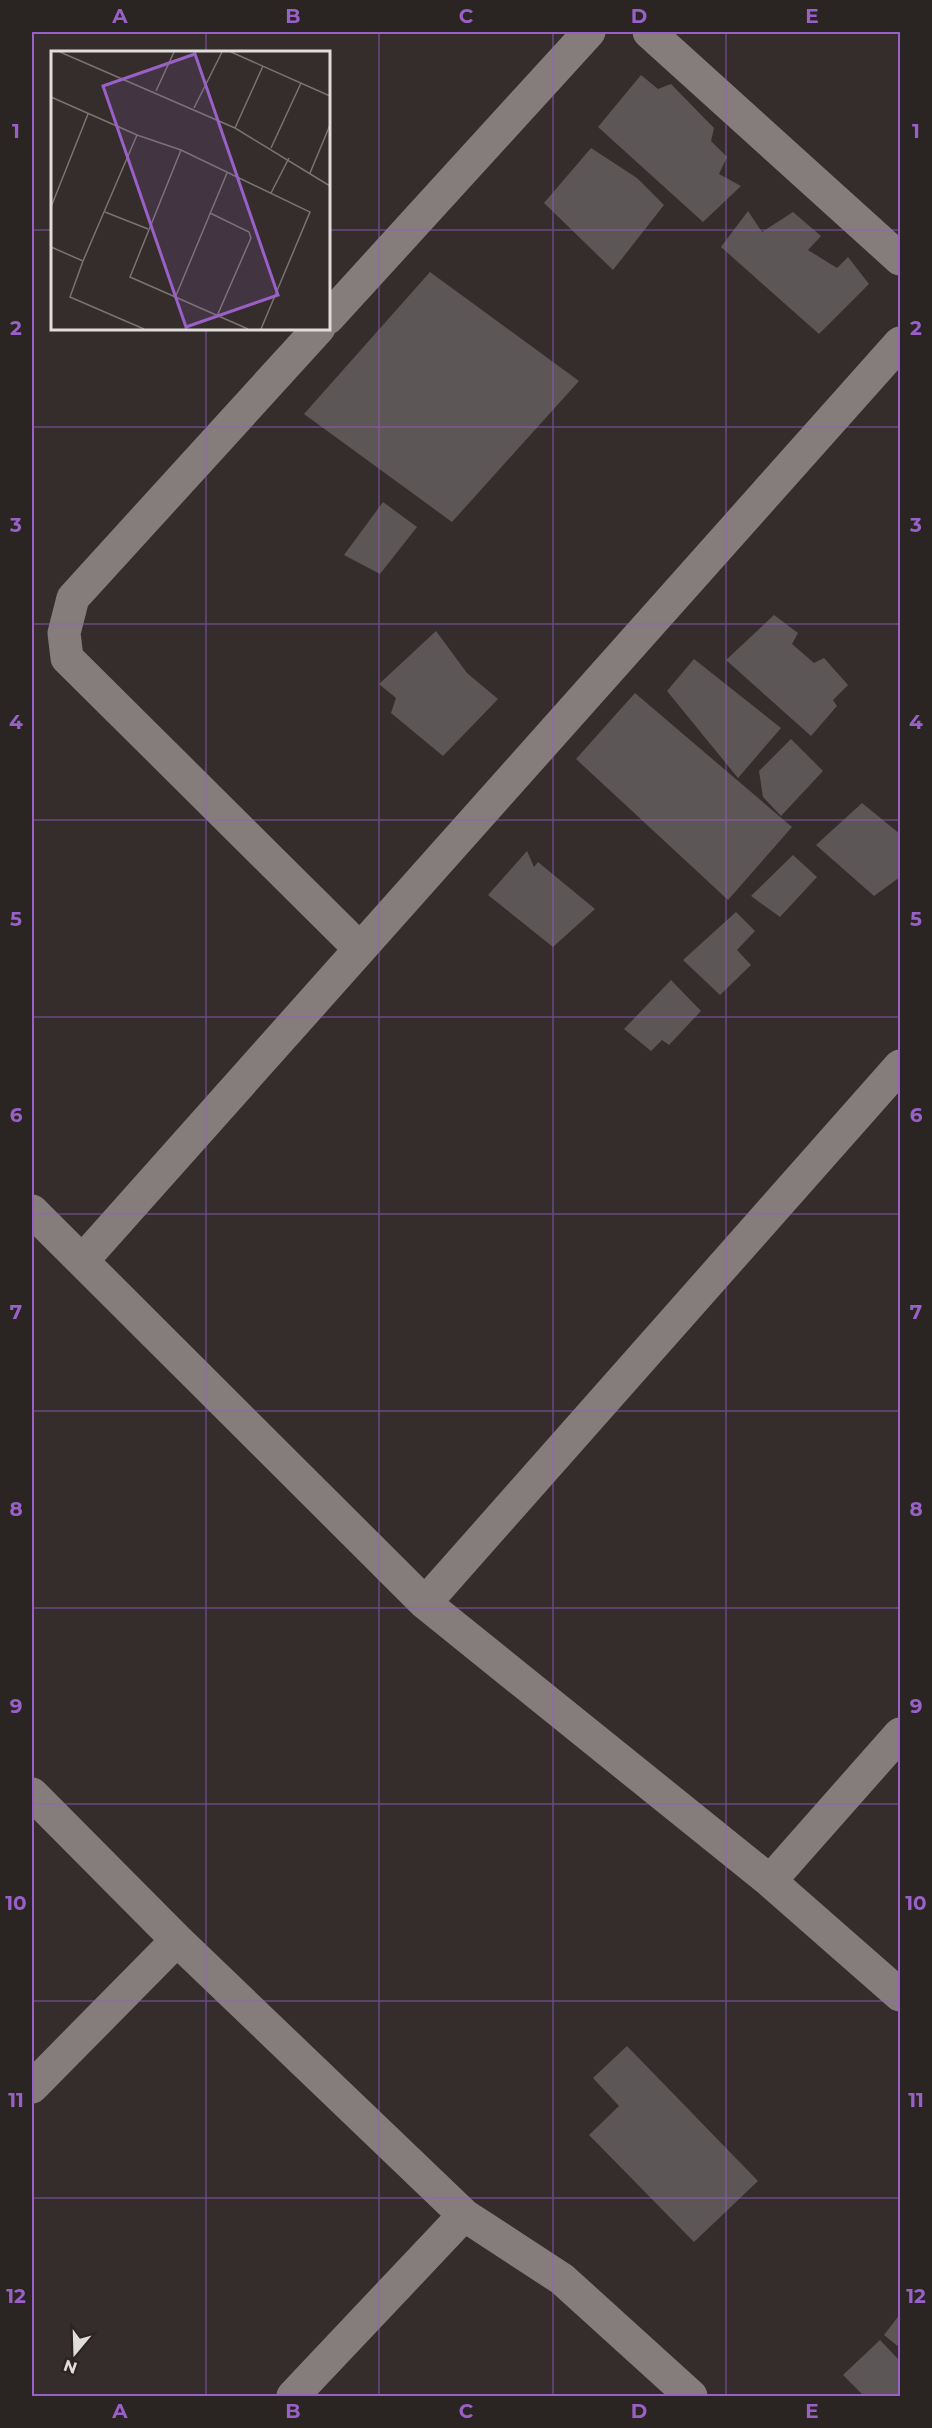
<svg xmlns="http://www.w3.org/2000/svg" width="932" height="2428" font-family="Montserrat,sans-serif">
	<rect width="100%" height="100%" fill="#342d2b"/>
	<path fill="#5d5656" d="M 641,75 L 658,89 L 671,84 L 714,128 L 711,141 L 727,157 L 719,174 L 741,186 L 703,222 L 598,127 Z
		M 591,148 L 637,178 L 664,205 L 613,270 L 544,203 Z
		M 748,211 L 762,232 L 793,212 L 821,236 L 808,250 L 837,268 L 848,257 L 869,284 L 819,334 L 721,247 Z
		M 430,272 L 579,381 L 452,522 L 304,414 Z
		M 383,502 L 417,527 L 380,574 L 344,555 Z
		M 774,615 L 798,633 L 792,644 L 814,663 L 824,658 L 848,685 L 833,700 L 837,706 L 811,736 L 726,660 Z
		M 436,631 L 467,673 L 498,699 L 443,756 L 391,713 L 396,698 L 379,684 Z
		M 694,659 L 781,728 L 738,778 L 667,691 Z
		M 635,693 L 792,827 L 728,900 L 576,759 Z
		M 791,739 L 823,771 L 781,816 L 763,797 L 759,771 Z
		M 862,803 L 900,834 L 900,877 L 874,896 L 816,845 Z
		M 527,851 L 534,867 L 538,862 L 595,909 L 553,947 L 488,895 Z
		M 793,855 L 817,877 L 780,917 L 751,896 Z
		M 736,912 L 755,931 L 737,950 L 751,965 L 720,995 L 683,960 Z
		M 671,980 L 701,1011 L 669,1045 L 662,1040 L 651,1051 L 624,1029 Z
		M 627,2046 L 758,2181 L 694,2242 L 589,2135 L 619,2106 L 593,2078 Z
		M 900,2314 L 900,2348 L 884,2335 Z
		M 880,2340 L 900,2361 L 900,2396 L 864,2396 L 843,2375 Z"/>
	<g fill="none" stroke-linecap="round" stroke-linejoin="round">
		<path stroke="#857d7b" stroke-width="33" d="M 649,32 L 900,259
			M 328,318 L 589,32
			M 319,328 L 73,598 L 64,633 L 67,658 L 360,949
			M 32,1211 L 425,1603 L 770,1881
			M 83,1260 L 900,343
			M 425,1603 L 900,1066
			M 900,1734 L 770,1881 L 900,1995
			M 32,1794 L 177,1940 L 464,2215 L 562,2279 L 691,2396
			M 32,2087 L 177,1940
			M 293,2396 L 464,2215"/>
	</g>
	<path fill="none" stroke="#9961c7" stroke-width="1.5" stroke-opacity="0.55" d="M 206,32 L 206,52M 379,32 L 379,2396M 553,32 L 553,2396M 726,32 L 726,2396M 32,230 L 52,230M 328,230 L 900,230M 206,328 L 206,2396M 32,427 L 900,427M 32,624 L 900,624M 32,820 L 900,820M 32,1017 L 900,1017M 32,1214 L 900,1214M 32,1411 L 900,1411M 32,1608 L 900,1608M 32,1804 L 900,1804M 32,2001 L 900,2001M 32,2198 L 900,2198"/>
	<g transform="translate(51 51)">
		<rect width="279" height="279" fill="#342d2b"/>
		<path fill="none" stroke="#797371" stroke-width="1.5" d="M 9,1 L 184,77 L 279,135M 180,1 L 279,45M 105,40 L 123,1M 0,46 L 86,84 L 32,210 L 0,196M 143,57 L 171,1M 184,77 L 212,15M 86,84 L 130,99 L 259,161 L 210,278M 220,97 L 250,32M 130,99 L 79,226 L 197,278M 259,122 L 279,74M 220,142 L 238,107M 0,156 L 37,63M 54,161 L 97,178M 159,162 L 198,181 L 200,187 L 166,265M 32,210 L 19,246 L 93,278M 124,247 L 176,122"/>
		<path fill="#9961c7" fill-opacity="0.15" stroke="#9961c7" stroke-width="3" d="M 144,3 L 227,244 L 135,276 L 52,35 Z"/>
		<rect width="279" height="279" fill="none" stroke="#e0dcda" stroke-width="3"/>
	</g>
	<rect width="932" height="2428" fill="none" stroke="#2a2422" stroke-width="66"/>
	<g transform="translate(75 2353) rotate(199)" stroke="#2a2422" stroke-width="4.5" paint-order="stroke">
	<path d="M0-4.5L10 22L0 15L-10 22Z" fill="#e0dcda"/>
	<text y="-9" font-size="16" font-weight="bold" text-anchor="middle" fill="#e0dcda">N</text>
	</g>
	<rect x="33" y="33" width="866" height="2362" fill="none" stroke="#9961c7" stroke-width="2"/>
	<g font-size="20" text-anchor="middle" font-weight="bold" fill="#9961c7">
		<text x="120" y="23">A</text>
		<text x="293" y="23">B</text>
		<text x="466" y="23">C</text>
		<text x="639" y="23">D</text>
		<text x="812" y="23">E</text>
		<text x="16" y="138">1</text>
		<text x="916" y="138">1</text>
		<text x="16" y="335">2</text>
		<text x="916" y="335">2</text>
		<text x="16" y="532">3</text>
		<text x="916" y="532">3</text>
		<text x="16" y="729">4</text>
		<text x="916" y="729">4</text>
		<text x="16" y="926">5</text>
		<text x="916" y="926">5</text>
		<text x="16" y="1122">6</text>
		<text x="916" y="1122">6</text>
		<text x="16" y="1319">7</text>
		<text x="916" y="1319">7</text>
		<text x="16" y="1516">8</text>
		<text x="916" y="1516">8</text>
		<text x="16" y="1713">9</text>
		<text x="916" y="1713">9</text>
		<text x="16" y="1910">10</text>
		<text x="916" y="1910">10</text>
		<text x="16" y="2107">11</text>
		<text x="916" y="2107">11</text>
		<text x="16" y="2303">12</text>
		<text x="916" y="2303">12</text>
		<text x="120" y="2418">A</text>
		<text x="293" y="2418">B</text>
		<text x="466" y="2418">C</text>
		<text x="639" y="2418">D</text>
		<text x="812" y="2418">E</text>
	</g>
</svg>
